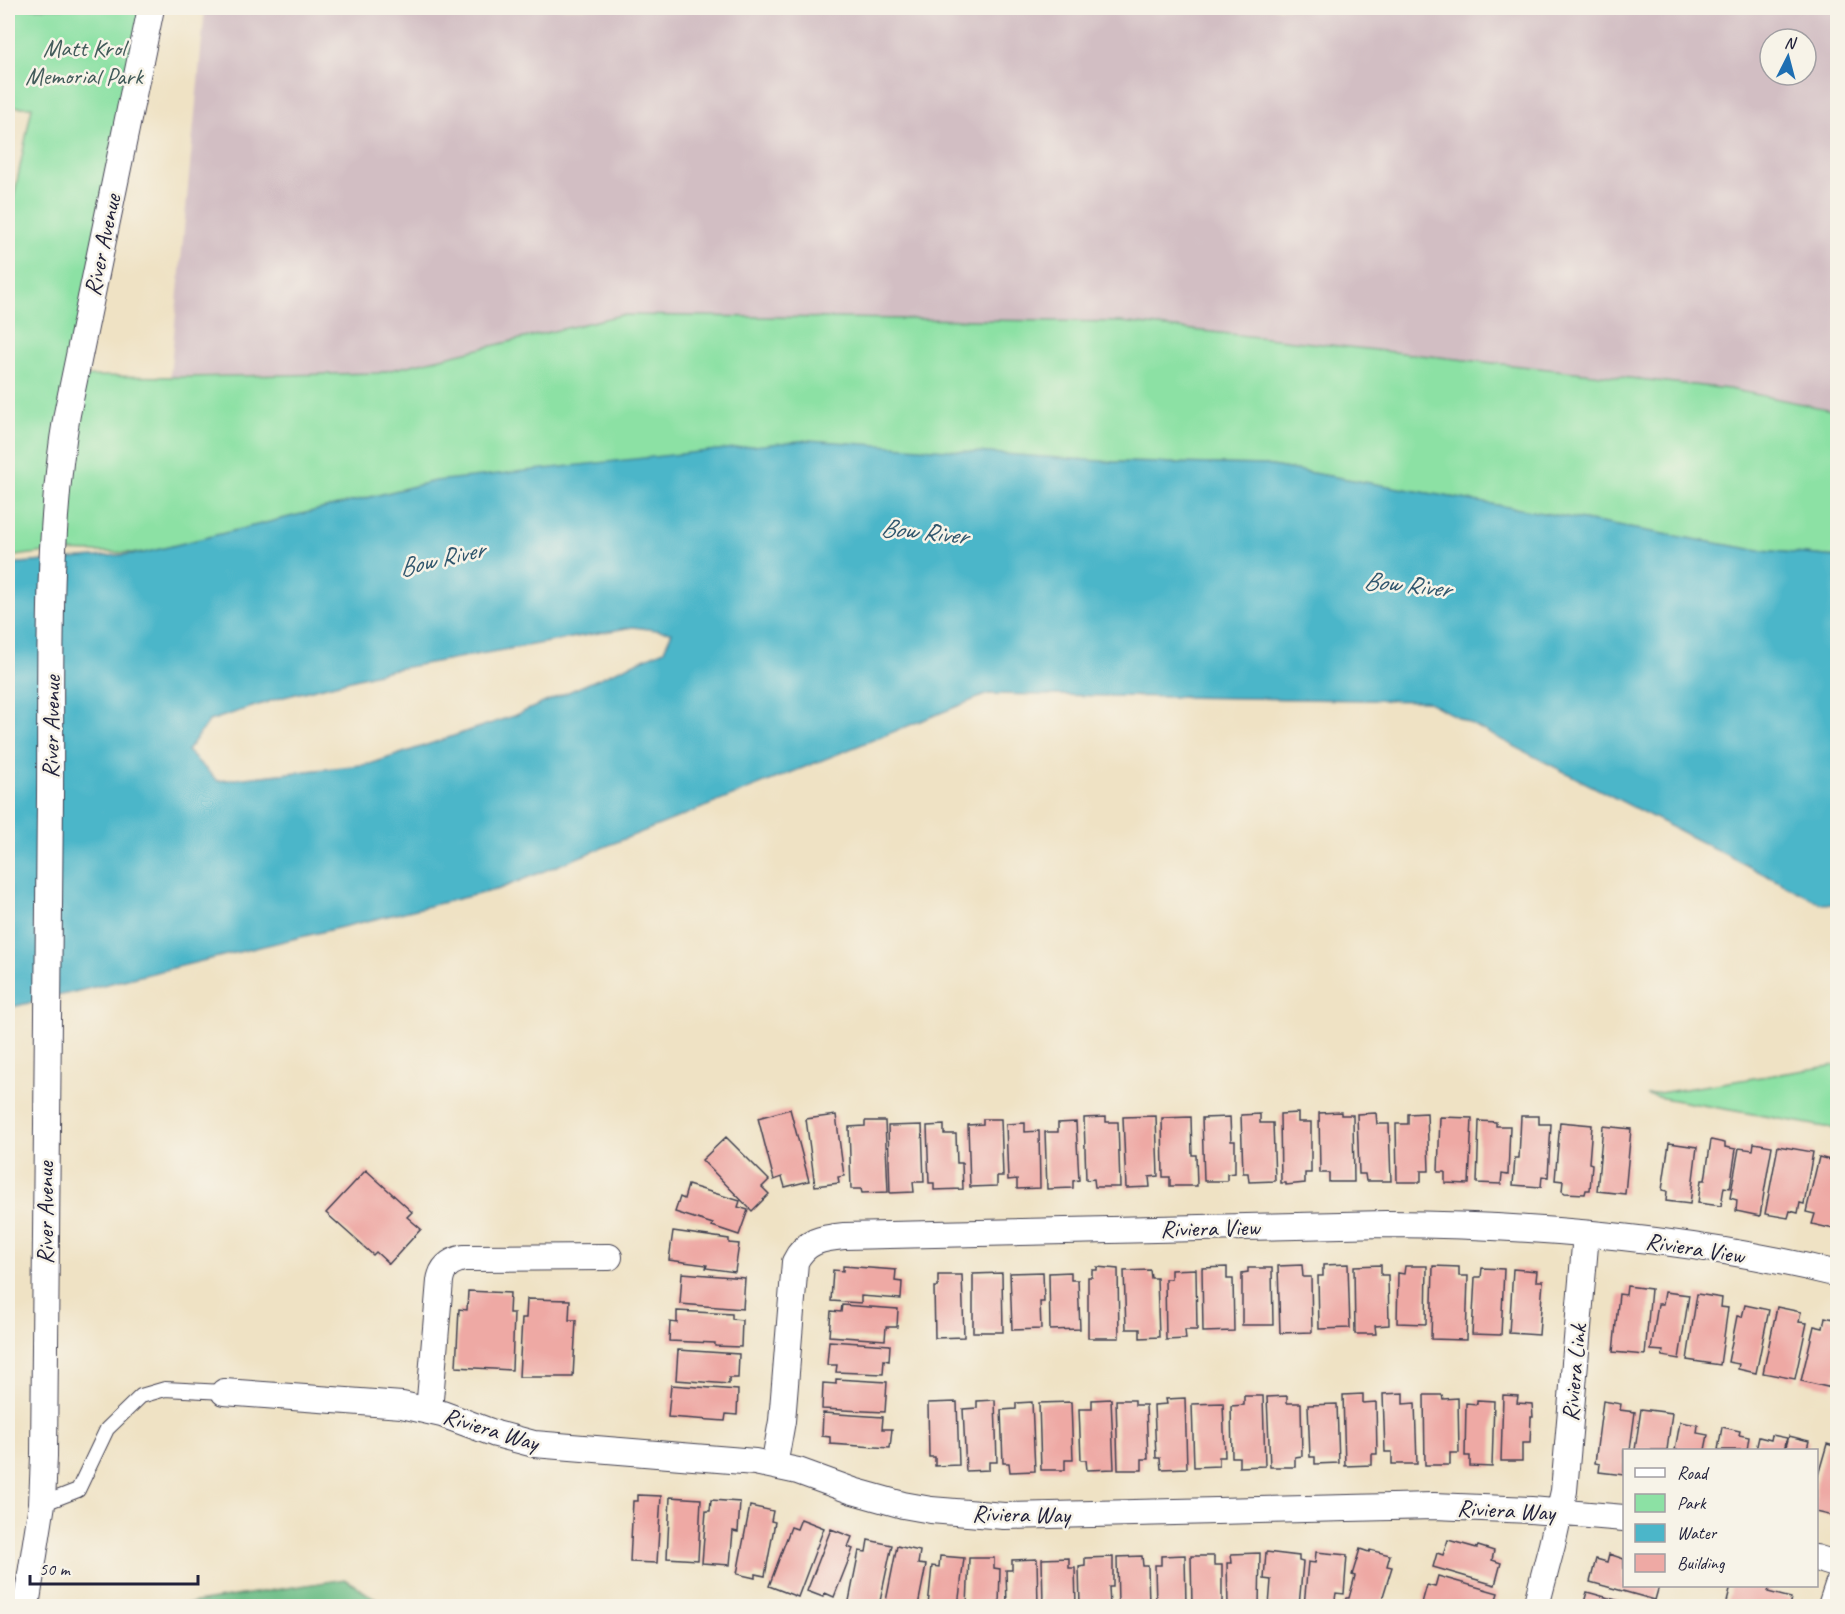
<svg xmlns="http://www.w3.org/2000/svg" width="1845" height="1614" font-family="Caveat,sans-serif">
	<rect width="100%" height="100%" fill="#f7f3e8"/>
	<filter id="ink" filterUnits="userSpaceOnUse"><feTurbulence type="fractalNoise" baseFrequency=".0167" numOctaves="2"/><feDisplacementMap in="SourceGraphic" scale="12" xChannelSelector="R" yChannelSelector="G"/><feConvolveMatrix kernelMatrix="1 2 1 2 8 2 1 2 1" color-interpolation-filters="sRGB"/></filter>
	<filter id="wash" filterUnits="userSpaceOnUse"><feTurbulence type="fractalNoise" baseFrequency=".008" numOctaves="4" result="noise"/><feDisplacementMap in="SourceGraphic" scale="24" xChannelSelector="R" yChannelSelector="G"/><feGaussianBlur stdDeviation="1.35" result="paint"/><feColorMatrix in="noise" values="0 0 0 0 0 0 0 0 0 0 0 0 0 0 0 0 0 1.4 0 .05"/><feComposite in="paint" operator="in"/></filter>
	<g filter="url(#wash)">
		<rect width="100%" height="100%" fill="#efe2c4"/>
		<path fill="#d2bec3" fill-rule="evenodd" d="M 205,8 L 1837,8 L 1837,411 L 1728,389 L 1121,322 L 621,315 L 378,373 L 170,376 ZM 1770,39 L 1806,39 L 1806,75 L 1770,75 Z"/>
		<path fill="#8ce1a4" stroke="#578270" stroke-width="1.5" d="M 8,8 L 151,8 L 84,376 L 184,377 L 378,373 L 621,315 L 1121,322 L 1729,389 L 1837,411 L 1837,557 L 1750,549 L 1266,465 L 1114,462 L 435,481 L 144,553 L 53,551 L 8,557 L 8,226 L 32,107 L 8,107 Z
			M 1837,1065 L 1837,1129 L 1646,1095 Z"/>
		<path fill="#71bf8a" stroke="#4a7062" stroke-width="1.5" d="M 345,1579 L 386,1606 L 176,1606 L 177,1605 Z"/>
		<path fill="#4bb6c9" stroke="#366c82" stroke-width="1.5" fill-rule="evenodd" d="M 808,440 L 1114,462 L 1266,465 L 1750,549 L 1837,557 L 1837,905 L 1820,903 L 1426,701 L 988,694 L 499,889 L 8,1008 L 8,564 L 144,553 L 435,481 ZM 633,627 L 672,632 L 664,650 L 516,715 L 370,764 L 218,781 L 187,751 L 209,721 L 280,698 L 390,670 Z"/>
		<g id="blocks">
			<path fill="#eea9a4" d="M 790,1109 L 809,1181 L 785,1187 L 782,1177 L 774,1180 L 758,1118 Z
				M 1341,1112 L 1341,1115 L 1353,1115 L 1354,1182 L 1329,1182 L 1329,1173 L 1320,1173 L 1319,1113 Z
				M 1298,1113 L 1298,1122 L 1311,1122 L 1311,1173 L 1305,1173 L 1305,1183 L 1286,1185 L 1286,1183 L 1281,1183 L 1280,1114 Z
				M 1376,1113 L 1377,1124 L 1389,1124 L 1391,1181 L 1366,1181 L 1365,1174 L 1359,1174 L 1357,1114 Z
				M 1427,1113 L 1429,1171 L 1421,1171 L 1421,1182 L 1397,1182 L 1396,1124 L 1408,1124 L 1408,1114 Z
				M 1260,1114 L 1260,1123 L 1273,1123 L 1275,1181 L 1249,1182 L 1248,1173 L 1243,1173 L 1241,1115 Z
				M 836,1115 L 844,1176 L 838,1177 L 839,1183 L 815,1186 L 806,1119 Z
				M 1156,1116 L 1158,1176 L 1149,1177 L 1150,1187 L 1126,1188 L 1123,1117 Z
				M 1521,1116 L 1539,1116 L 1539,1124 L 1551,1124 L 1548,1177 L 1542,1176 L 1541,1187 L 1513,1185 L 1515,1158 L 1519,1158 Z
				M 1106,1117 L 1106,1122 L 1118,1122 L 1120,1187 L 1095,1187 L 1094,1179 L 1086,1180 L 1084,1118 Z
				M 1191,1117 L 1192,1155 L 1196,1155 L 1197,1186 L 1170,1186 L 1170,1177 L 1163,1177 L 1162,1118 Z
				M 1230,1117 L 1231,1141 L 1235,1141 L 1235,1173 L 1227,1174 L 1227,1181 L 1204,1181 L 1202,1118 Z
				M 1440,1117 L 1472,1118 L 1469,1184 L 1445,1183 L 1445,1172 L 1438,1172 Z
				M 983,1119 L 1001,1119 L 1003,1176 L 997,1176 L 997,1186 L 970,1187 L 968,1125 L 983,1124 Z
				M 865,1121 L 885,1121 L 888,1192 L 862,1193 L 861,1189 L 851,1189 L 849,1127 L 865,1126 Z
				M 1479,1121 L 1496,1122 L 1496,1126 L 1510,1126 L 1508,1175 L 1502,1174 L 1501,1184 L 1477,1183 Z
				M 1076,1122 L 1079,1180 L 1073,1181 L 1073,1188 L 1047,1189 L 1045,1132 L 1058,1132 L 1058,1123 Z
				M 1560,1122 L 1592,1125 L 1589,1163 L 1592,1164 L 1590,1190 L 1586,1190 L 1585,1194 L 1565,1193 L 1562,1191 L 1563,1181 L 1555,1180 Z
				M 1025,1123 L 1025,1132 L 1039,1131 L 1040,1188 L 1017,1189 L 1017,1179 L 1008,1180 L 1006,1124 Z
				M 922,1125 L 924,1182 L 913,1182 L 914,1192 L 890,1193 L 888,1126 Z
				M 944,1125 L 944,1134 L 956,1134 L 957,1163 L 962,1163 L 963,1189 L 934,1190 L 934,1183 L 929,1183 L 927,1126 Z
				M 1603,1126 L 1631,1129 L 1625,1194 L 1597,1191 Z
				M 726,1137 L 769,1180 L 762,1187 L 769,1194 L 752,1211 L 702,1160 Z
				M 1711,1140 L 1725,1143 L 1725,1147 L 1736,1149 L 1730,1188 L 1724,1187 L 1721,1206 L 1698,1203 L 1701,1180 L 1705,1180 Z
				M 1669,1143 L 1697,1147 L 1690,1204 L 1666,1201 L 1667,1191 L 1662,1190 Z
				M 1754,1143 L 1772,1146 L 1760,1216 L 1736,1211 L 1737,1200 L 1730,1198 L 1739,1148 L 1753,1150 Z
				M 1778,1146 L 1813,1152 L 1804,1204 L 1800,1203 L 1798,1213 L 1790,1211 L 1788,1218 L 1765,1214 Z
				M 1819,1157 L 1838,1162 L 1838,1230 L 1812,1224 L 1815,1214 L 1806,1212 Z
				M 366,1170 L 412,1212 L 407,1217 L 421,1229 L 389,1264 L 376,1252 L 373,1255 L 326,1213 Z
				M 688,1185 L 740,1201 L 738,1207 L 748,1210 L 739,1235 L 712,1226 L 713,1224 L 675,1212 L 680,1197 L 684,1199 Z
				M 673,1231 L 729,1239 L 729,1243 L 739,1244 L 735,1272 L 706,1268 L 707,1265 L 669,1260 Z
				M 1348,1264 L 1350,1328 L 1319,1329 L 1318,1276 L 1323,1276 L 1323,1265 Z
				M 1302,1265 L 1303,1277 L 1311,1277 L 1312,1332 L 1280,1333 L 1278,1266 Z
				M 1381,1265 L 1381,1275 L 1388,1275 L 1389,1325 L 1375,1326 L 1376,1334 L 1355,1334 L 1354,1266 Z
				M 843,1266 L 896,1270 L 895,1281 L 902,1282 L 901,1299 L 861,1296 L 861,1303 L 831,1301 L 833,1270 L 843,1271 Z
				M 1405,1266 L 1427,1266 L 1426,1324 L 1397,1323 L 1398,1273 L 1404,1274 Z
				M 1433,1266 L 1459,1267 L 1459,1276 L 1468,1276 L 1466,1340 L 1431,1339 Z
				M 1097,1267 L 1118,1269 L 1119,1338 L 1088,1338 L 1088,1277 L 1092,1277 L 1092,1270 L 1097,1270 Z
				M 1227,1267 L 1227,1279 L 1233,1279 L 1234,1331 L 1203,1332 L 1202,1268 Z
				M 1248,1268 L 1272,1268 L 1273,1325 L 1242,1325 L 1242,1273 L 1248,1272 Z
				M 1482,1268 L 1504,1269 L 1501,1335 L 1472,1334 L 1475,1277 L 1481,1277 Z
				M 1196,1269 L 1197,1330 L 1185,1330 L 1186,1339 L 1166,1340 L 1165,1279 L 1171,1279 L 1171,1270 Z
				M 1513,1269 L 1537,1271 L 1536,1281 L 1543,1281 L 1539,1335 L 1509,1333 Z
				M 1150,1270 L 1151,1278 L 1157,1278 L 1159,1337 L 1140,1338 L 1140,1329 L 1126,1329 L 1124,1271 Z
				M 1043,1272 L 1044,1302 L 1040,1302 L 1041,1329 L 1012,1330 L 1010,1273 Z
				M 1071,1272 L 1071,1280 L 1078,1280 L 1080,1329 L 1050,1330 L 1049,1273 Z
				M 682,1273 L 745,1278 L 743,1309 L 680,1304 Z
				M 1002,1273 L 1003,1332 L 973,1332 L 973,1274 Z
				M 938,1275 L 962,1275 L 964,1337 L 935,1338 L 934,1287 L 938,1287 Z
				M 1627,1286 L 1651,1289 L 1645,1355 L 1613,1352 L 1619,1294 L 1626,1295 Z
				M 468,1291 L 510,1293 L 509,1313 L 514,1313 L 512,1370 L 456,1367 L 459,1309 L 467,1310 Z
				M 1665,1292 L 1689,1295 L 1679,1359 L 1662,1356 L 1663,1351 L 1651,1350 L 1658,1304 L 1663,1304 Z
				M 1697,1294 L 1722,1298 L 1721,1307 L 1728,1308 L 1720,1365 L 1687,1360 Z
				M 527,1299 L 570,1300 L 569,1320 L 576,1320 L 573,1377 L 519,1377 L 522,1318 L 526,1318 Z
				M 842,1305 L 898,1309 L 897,1327 L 886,1327 L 885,1340 L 829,1336 L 831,1311 L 841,1312 Z
				M 1745,1305 L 1769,1310 L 1756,1373 L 1738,1369 L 1739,1364 L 1728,1362 L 1737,1316 L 1742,1317 Z
				M 1777,1307 L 1801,1312 L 1799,1322 L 1807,1323 L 1795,1379 L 1763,1373 Z
				M 677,1311 L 732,1314 L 732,1319 L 742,1320 L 741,1347 L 715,1346 L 715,1343 L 669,1341 L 670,1322 L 677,1323 Z
				M 1825,1317 L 1838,1320 L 1838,1365 L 1832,1388 L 1801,1381 L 1814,1326 L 1823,1328 Z
				M 829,1341 L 890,1345 L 889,1361 L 884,1360 L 883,1374 L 836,1372 L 837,1365 L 827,1365 Z
				M 678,1350 L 739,1354 L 738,1378 L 729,1378 L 729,1384 L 676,1380 Z
				M 836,1379 L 887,1382 L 885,1412 L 822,1409 L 823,1383 L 836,1384 Z
				M 671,1385 L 738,1390 L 737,1415 L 726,1414 L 725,1421 L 668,1417 Z
				M 1403,1393 L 1403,1404 L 1415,1403 L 1417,1464 L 1392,1464 L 1392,1452 L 1385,1452 L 1383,1394 Z
				M 1363,1394 L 1363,1403 L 1376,1402 L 1377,1454 L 1372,1454 L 1372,1465 L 1345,1466 L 1343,1395 Z
				M 1424,1395 L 1442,1395 L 1443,1399 L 1458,1398 L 1459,1453 L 1450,1453 L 1450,1465 L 1425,1465 Z
				M 1503,1395 L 1518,1396 L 1517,1403 L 1532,1404 L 1533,1417 L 1531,1417 L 1530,1443 L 1522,1443 L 1522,1461 L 1501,1461 Z
				M 1244,1396 L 1263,1396 L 1265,1466 L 1239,1467 L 1239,1457 L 1232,1457 L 1231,1406 L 1244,1405 Z
				M 1287,1396 L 1287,1403 L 1301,1403 L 1302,1456 L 1295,1457 L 1295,1467 L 1270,1467 L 1267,1397 Z
				M 1185,1398 L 1187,1468 L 1161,1469 L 1160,1458 L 1156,1458 L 1154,1405 L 1167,1404 L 1166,1399 Z
				M 1111,1399 L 1114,1469 L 1087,1470 L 1086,1460 L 1081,1460 L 1079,1409 L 1092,1409 L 1092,1400 Z
				M 995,1400 L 997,1462 L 989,1462 L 989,1470 L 966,1471 L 963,1409 L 977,1408 L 977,1401 Z
				M 1116,1400 L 1135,1400 L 1135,1405 L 1146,1405 L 1148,1459 L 1142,1459 L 1142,1470 L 1118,1470 Z
				M 1477,1400 L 1494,1401 L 1492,1467 L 1470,1466 L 1470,1456 L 1465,1456 L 1466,1403 L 1477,1404 Z
				M 1603,1401 L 1621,1404 L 1620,1410 L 1635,1412 L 1630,1450 L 1624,1450 L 1624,1475 L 1599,1472 L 1600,1464 L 1595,1463 Z
				M 957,1402 L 959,1465 L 935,1466 L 935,1457 L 929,1457 L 928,1403 Z
				M 1032,1402 L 1035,1471 L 1010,1472 L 1009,1463 L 1003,1463 L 1001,1410 L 1016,1409 L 1016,1403 Z
				M 1071,1402 L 1073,1460 L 1065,1460 L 1065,1470 L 1041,1470 L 1039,1403 Z
				M 1223,1403 L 1225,1457 L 1219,1457 L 1219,1466 L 1194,1467 L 1192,1404 Z
				M 1337,1404 L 1339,1463 L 1315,1464 L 1315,1457 L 1310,1457 L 1308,1405 Z
				M 1641,1409 L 1672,1413 L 1667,1450 L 1635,1450 Z
				M 823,1413 L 883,1417 L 882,1429 L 892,1429 L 890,1448 L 830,1444 L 830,1437 L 822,1436 Z
				M 1680,1422 L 1698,1425 L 1697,1433 L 1708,1435 L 1705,1450 L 1675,1450 Z
				M 1722,1427 L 1740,1431 L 1739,1435 L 1749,1437 L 1747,1450 L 1718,1450 Z
				M 1772,1435 L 1787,1438 L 1784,1450 L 1756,1450 L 1759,1437 L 1771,1440 Z
				M 1789,1436 L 1809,1441 L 1807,1449 L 1811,1450 L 1785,1450 Z
				M 1827,1444 L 1838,1447 L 1838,1517 L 1816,1512 L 1816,1482 Z
				M 638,1495 L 661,1496 L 657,1563 L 630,1562 L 633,1501 L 638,1501 Z
				M 670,1497 L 701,1499 L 698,1560 L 667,1558 Z
				M 711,1500 L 740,1502 L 738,1532 L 733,1531 L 730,1565 L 702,1563 L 706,1511 L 710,1511 Z
				M 750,1506 L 773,1511 L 771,1521 L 775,1522 L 765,1576 L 755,1574 L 755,1578 L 737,1574 Z
				M 801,1519 L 824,1528 L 798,1597 L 769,1586 L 791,1527 L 797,1529 Z
				M 831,1529 L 852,1537 L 848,1547 L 853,1549 L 834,1597 L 825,1593 L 823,1597 L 807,1591 Z
				M 868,1540 L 892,1545 L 879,1606 L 848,1606 L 859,1551 L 866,1552 Z
				M 1448,1540 L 1477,1548 L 1478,1546 L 1494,1551 L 1492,1560 L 1501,1563 L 1495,1585 L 1433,1567 L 1437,1553 L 1443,1555 Z
				M 897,1546 L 920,1551 L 918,1564 L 926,1565 L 918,1606 L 885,1606 Z
				M 1360,1549 L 1369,1552 L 1370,1550 L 1390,1555 L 1387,1566 L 1392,1567 L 1380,1606 L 1343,1606 L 1346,1598 L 1349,1598 L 1355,1576 L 1352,1575 Z
				M 1266,1552 L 1299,1556 L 1299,1561 L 1303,1562 L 1299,1606 L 1269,1606 L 1271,1580 L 1264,1579 Z
				M 1316,1552 L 1347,1555 L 1344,1594 L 1336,1593 L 1334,1606 L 1304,1606 L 1308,1562 L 1315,1563 Z
				M 1260,1553 L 1259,1606 L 1228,1606 L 1227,1563 L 1232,1563 L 1231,1554 Z
				M 1609,1554 L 1624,1559 L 1624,1586 L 1659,1586 L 1655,1600 L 1590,1582 L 1596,1559 L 1607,1562 Z
				M 1185,1555 L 1186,1606 L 1156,1606 L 1155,1565 L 1161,1565 L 1161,1556 Z
				M 940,1556 L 964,1558 L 958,1606 L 928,1606 L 932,1566 L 939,1567 Z
				M 1142,1556 L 1143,1566 L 1148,1566 L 1149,1606 L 1118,1606 L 1117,1557 Z
				M 1191,1556 L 1214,1556 L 1214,1565 L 1222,1565 L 1222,1606 L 1192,1606 Z
				M 1113,1557 L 1113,1587 L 1109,1587 L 1110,1606 L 1080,1606 L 1079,1567 L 1085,1566 L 1085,1558 Z
				M 969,1558 L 994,1558 L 994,1568 L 1000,1569 L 999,1606 L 967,1606 Z
				M 1069,1558 L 1069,1568 L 1075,1568 L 1076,1606 L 1043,1606 L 1042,1559 Z
				M 1037,1559 L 1038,1606 L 1007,1606 L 1006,1570 L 1012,1570 L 1012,1560 Z
				M 1438,1576 L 1498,1593 L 1494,1606 L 1433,1606 L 1422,1603 L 1427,1585 L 1435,1587 Z
				M 1731,1586 L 1770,1586 L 1768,1592 L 1791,1598 L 1789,1606 L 1726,1606 Z
				M 1587,1592 L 1638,1606 L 1583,1606 Z"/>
		</g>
	</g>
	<g filter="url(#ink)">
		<use href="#blocks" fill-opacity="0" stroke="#413f50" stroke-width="1.5"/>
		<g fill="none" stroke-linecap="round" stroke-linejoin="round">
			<defs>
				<path id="service" d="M 42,1504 L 78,1490 L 107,1429 L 141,1396 L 165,1389 L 224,1392"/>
				<path id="minor" d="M 224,1392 L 402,1405 L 442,1414 L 496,1434 L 534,1444 L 755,1462 L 798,1471 L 853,1491 L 903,1505 L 931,1510 L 1004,1516 L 1434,1506 L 1531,1510 L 1624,1518
					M 429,1411 L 440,1281 C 442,1267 450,1261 464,1258 L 609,1257
					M 774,1466 L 782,1421 L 795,1262 C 805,1241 822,1238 844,1236 L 1386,1224 C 1537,1225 1690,1238 1838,1274
					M 1816,1558 L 1838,1565
					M 26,1606 L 42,1504 L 44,1456 C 45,1236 46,1016 50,796 C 51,671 46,536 67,414 L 151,8
					M 1536,1606 L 1552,1545 L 1564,1491 L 1586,1234
					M 1831,1606 L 1838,1585"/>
			</defs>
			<use href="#service" stroke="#413f50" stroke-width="16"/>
			<use href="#minor" stroke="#413f50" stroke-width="28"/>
			<use href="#service" stroke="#fff" stroke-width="14"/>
			<use href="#minor" stroke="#fff" stroke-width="26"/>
		</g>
	</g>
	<g text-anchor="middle" stroke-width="5" stroke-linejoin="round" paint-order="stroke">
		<g font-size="24" fill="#425b5a" stroke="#f7f3e8">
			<text x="84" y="56">Matt Krol<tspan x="84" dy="28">Memorial Park</tspan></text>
		</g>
		<g font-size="24" fill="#22223b" stroke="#f7f3e8">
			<text transform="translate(102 245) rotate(-78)" y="8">River Avenue</text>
			<text transform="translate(51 727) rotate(-89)" y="8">River Avenue</text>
			<text transform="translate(45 1213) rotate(-90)" y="8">River Avenue</text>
			<text transform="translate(1210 1228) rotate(-1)" y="8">Riviera View</text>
			<text transform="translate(1695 1248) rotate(9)" y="8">Riviera View</text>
			<text transform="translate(1574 1373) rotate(-85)" y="8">Riviera Link</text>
			<text transform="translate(491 1429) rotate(17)" y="8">Riviera Way</text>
			<text transform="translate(1506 1510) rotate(3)" y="8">Riviera Way</text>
			<text transform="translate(1021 1514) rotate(1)" y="8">Riviera Way</text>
		</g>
		<g font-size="26" font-style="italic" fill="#30566d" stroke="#f7f3e8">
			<text transform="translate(924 531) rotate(6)" y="9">Bow River</text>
			<text transform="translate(441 558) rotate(-13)" y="9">Bow River</text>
			<text transform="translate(1407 584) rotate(6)" y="9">Bow River</text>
		</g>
	</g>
	<rect width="1845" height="1614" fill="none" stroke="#f7f3e8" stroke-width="30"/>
	<rect x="1623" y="1449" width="195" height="138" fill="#f7f3e8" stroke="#a29fa3" stroke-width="1.5"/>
	<rect x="1635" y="1468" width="30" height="9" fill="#ffffff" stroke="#a29fa3" stroke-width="1.5"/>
	<text x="1677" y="1479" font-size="18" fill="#22223b">Road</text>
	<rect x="1635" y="1494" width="30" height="18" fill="#8ce1a4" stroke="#a29fa3" stroke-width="1.5"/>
	<text x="1677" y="1509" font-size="18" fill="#22223b">Park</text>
	<rect x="1635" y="1524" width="30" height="18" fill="#4bb6c9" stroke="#a29fa3" stroke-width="1.5"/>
	<text x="1677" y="1539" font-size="18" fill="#22223b">Water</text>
	<rect x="1635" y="1554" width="30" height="18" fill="#eea9a4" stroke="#a29fa3" stroke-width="1.5"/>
	<text x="1677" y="1569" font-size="18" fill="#22223b">Building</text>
	<g transform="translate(1788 57) rotate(6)"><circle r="28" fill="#f7f3e8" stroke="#a29fa3" stroke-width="1.5"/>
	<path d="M0-4.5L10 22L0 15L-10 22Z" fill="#1f6fb2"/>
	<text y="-9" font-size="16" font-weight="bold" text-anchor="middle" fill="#22223b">N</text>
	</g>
	<path d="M30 1575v9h168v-9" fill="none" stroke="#22223b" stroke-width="3"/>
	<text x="39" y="1575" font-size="18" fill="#22223b" stroke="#f7f3e8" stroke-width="4.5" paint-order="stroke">50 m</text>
</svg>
